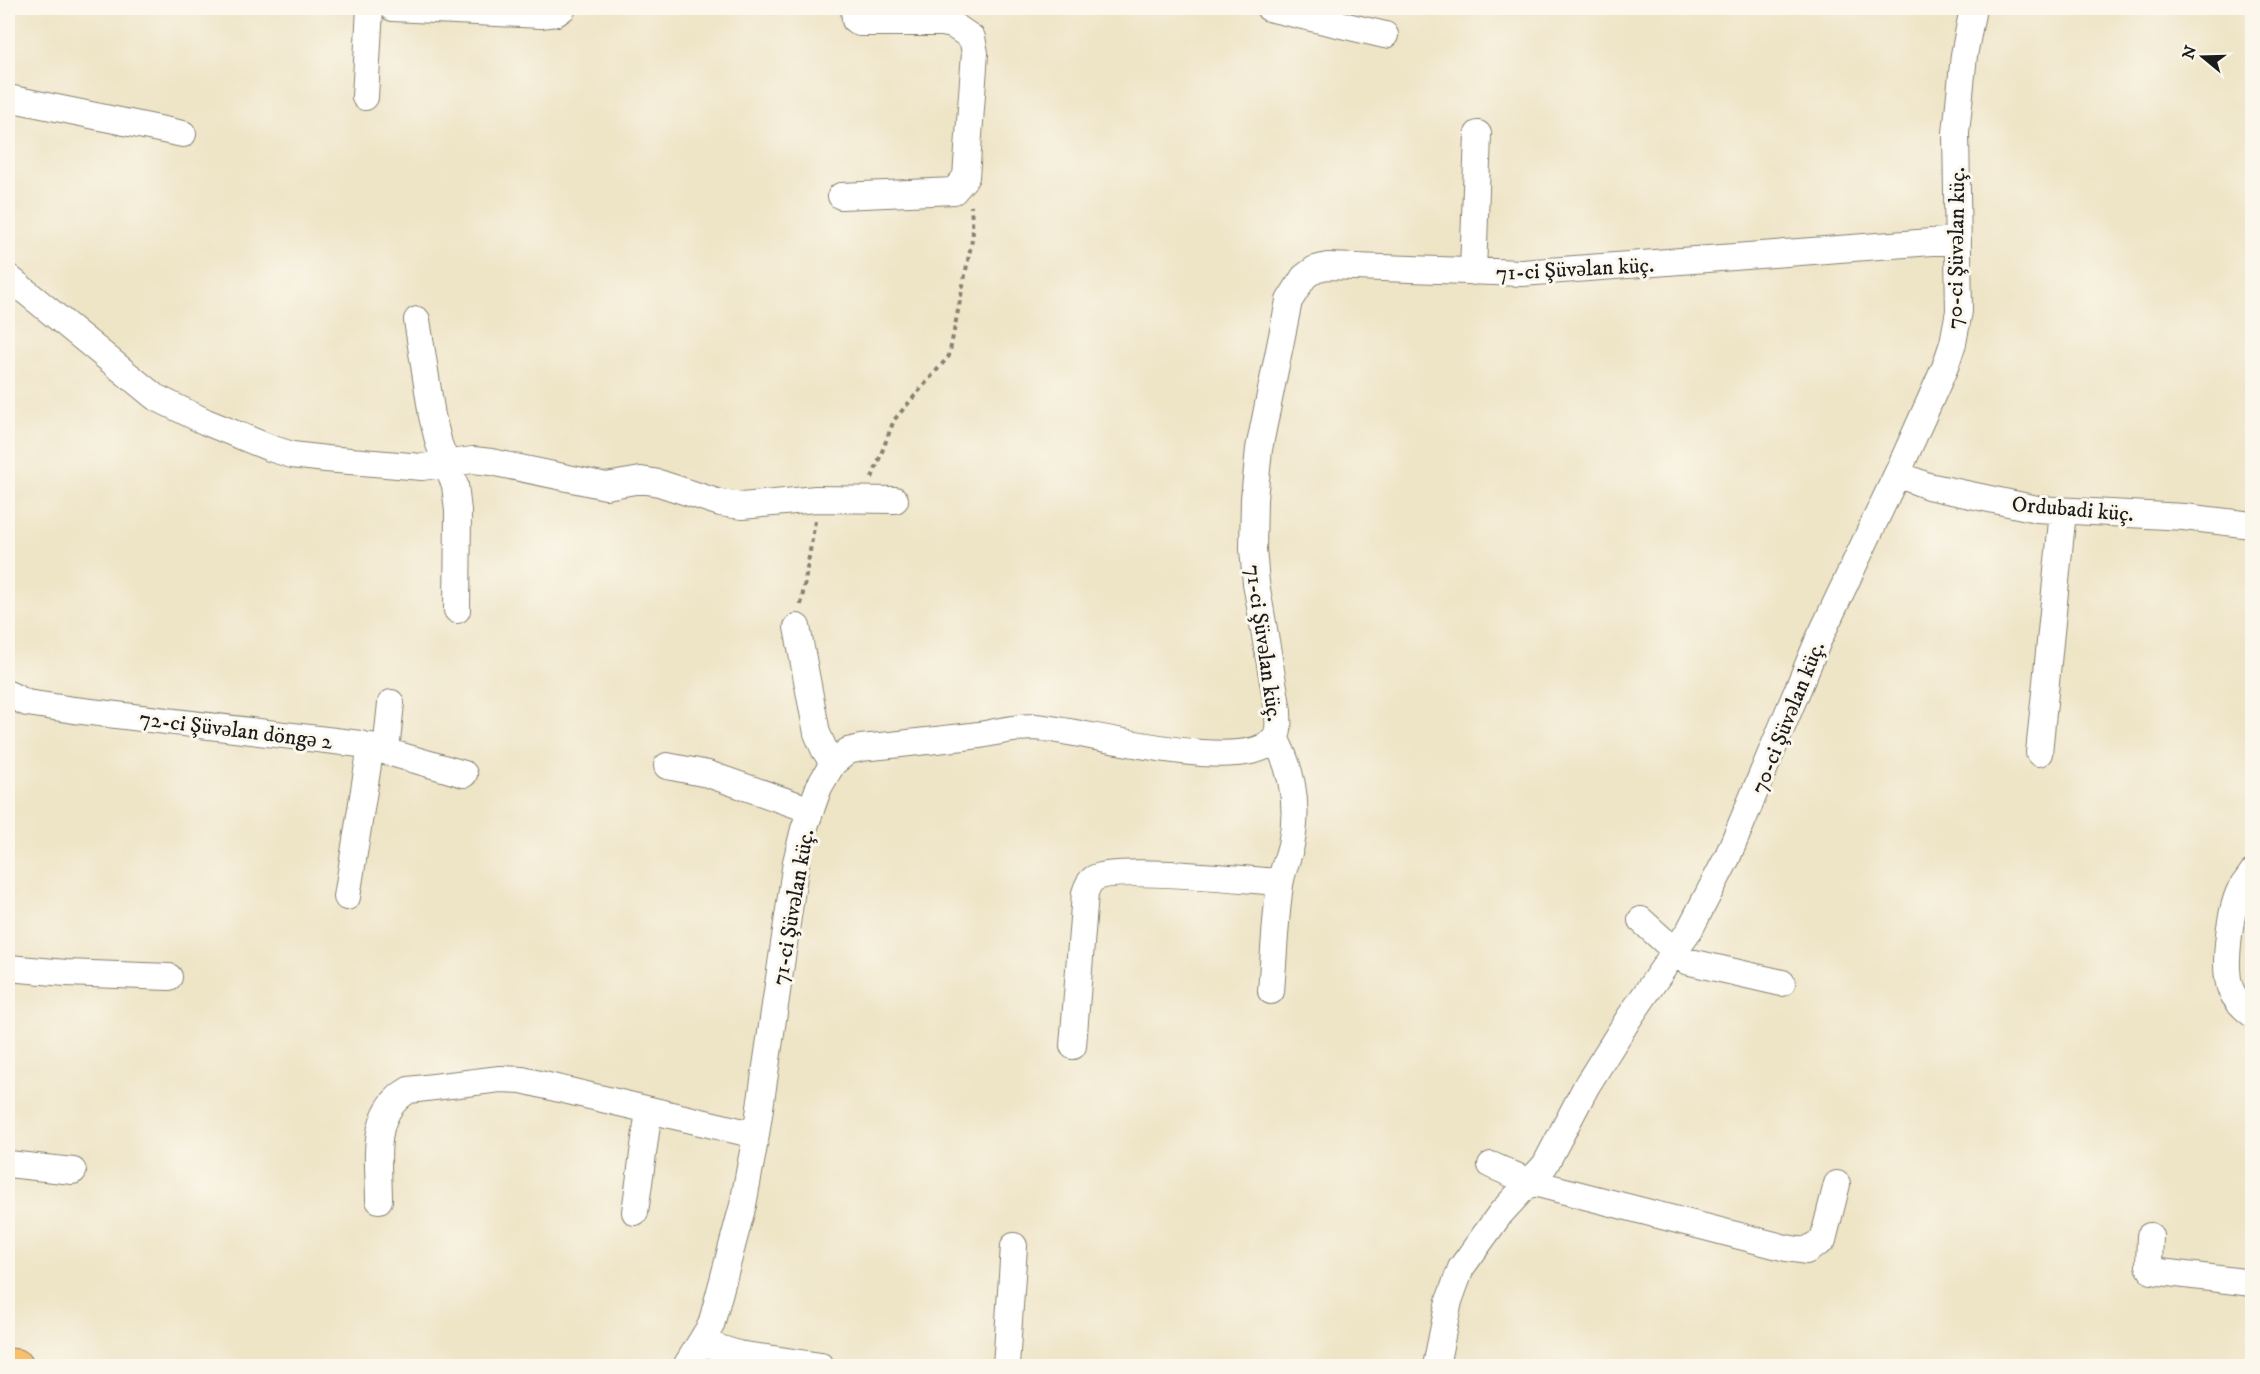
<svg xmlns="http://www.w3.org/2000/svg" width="2260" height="1374" font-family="'IM FELL DW Pica',serif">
	<rect width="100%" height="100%" fill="#fbf7ec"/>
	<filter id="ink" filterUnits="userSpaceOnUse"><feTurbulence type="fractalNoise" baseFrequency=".0167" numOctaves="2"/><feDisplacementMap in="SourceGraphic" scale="12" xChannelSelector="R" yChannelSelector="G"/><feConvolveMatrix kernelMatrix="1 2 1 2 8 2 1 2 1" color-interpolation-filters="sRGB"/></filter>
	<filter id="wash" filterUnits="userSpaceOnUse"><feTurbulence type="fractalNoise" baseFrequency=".008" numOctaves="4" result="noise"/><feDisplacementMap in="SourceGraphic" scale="24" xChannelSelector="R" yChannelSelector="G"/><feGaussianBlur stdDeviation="1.35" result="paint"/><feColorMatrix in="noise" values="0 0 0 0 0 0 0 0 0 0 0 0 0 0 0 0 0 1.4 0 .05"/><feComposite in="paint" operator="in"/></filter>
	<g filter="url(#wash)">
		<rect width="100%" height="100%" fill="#eee4c6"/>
	</g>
	<g filter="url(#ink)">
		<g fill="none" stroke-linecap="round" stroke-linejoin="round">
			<defs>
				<path id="minor" d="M 393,8 L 541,15 L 556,13 L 563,8
					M 1269,8 L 1385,35
					M 365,97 L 370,8
					M 8,98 L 183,134
					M 841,196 L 954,191 L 966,177 L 975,53 L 972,38 L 953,25 L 942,23 L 860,23 L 855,20 L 854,8
					M 1473,272 L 1478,134
					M 8,277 L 155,397 L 206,422 L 270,448 L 292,455 L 326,459 L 422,467 L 473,460 L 491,462 L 606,486 L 641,480 L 659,483 L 720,503 L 742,506 L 816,499 L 895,500
					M 417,320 L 432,416 L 439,444 L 455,485 L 458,511 L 457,610
					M 1897,474 L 1928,486 L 2037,509 L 2184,517 L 2252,525
					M 797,627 L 817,733 L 824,749 L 833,763
					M 8,694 L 27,703 L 74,710 L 360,744 L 464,774
					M 386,751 L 391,703
					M 2039,753 L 2063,511
					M 667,766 L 708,774 L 811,810
					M 2252,873 C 2248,879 2243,885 2239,892 C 2230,913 2222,969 2231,990 C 2235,1000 2244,1008 2252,1014
					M 347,897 L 371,746
					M 1641,920 L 1686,961 L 1782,983
					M 8,968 L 66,973 L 169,977
					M 1271,991 C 1274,956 1275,920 1280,885 C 1282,871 1288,858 1291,845 C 1299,807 1293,771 1275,738
					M 1073,1046 L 1085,893 C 1087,887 1089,881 1095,878 C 1117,866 1248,880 1280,882
					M 8,1164 L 73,1171
					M 1491,1165 L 1530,1182 L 1786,1248 L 1806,1251 L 1823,1240 L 1837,1184
					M 379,1200 C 379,1161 369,1112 409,1090 L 500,1079 L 522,1080 L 756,1135
					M 635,1212 L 649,1110
					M 2150,1236 L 2149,1266 L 2152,1271 L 2252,1283
					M 703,1343 L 738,1354 L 821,1366
					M 686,1366 L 711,1325 L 743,1205 L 756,1135 L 796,862 L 804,829 L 819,787 L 833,763 L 848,751 L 861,748 C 900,744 940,740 979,735 C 997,732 1015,727 1034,727 C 1080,729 1245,778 1275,738 C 1280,731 1278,719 1278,711 L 1256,583 L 1253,549 L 1254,499 L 1259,449 L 1289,301 L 1304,277 L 1315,269 L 1327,266 L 1522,273 L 1958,240
					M 1006,1366 L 1014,1246
					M 1436,1366 L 1449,1301 L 1461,1268 L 1500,1214 L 1545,1165 L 1587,1085 L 1629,1018 L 1689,931 L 1727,858 L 1818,641 L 1897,474 L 1945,367 L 1953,343 L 1959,311 L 1956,133 L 1964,55 L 1973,8"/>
				<path id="primary" d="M 8,1365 L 17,1366"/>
			</defs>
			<use href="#minor" stroke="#858071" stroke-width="28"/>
			<use href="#primary" stroke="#858071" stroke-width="35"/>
			<path stroke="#858071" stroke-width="4" stroke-dasharray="4.5 4.5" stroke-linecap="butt" d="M 872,478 L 894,420 L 949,356 L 973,235 L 971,206
				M 801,605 L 815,521"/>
			<use href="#minor" stroke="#fff" stroke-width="26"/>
			<use href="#primary" stroke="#f9bf6d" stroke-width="33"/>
		</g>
	</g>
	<g text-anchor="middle" stroke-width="6" stroke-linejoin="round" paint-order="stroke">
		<g font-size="22" fill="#1c1c1c" stroke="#fbf7ec">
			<text transform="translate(1955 248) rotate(-89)" y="8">70-ci Şüvəlan küç.</text>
			<text transform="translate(1575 268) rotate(-3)" y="8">71-ci Şüvəlan küç.</text>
			<text transform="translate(2073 508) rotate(5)" y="8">Ordubadi küç.</text>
			<text transform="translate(1265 643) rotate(82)" y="8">71-ci Şüvəlan küç.</text>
			<text transform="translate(1787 717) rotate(-68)" y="8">70-ci Şüvəlan küç.</text>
			<text transform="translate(236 729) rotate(7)" y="8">72-ci Şüvəlan döngə 2</text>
			<text transform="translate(792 907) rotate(-80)" y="8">71-ci Şüvəlan küç.</text>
		</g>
	</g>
	<rect width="2260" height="1374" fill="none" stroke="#fbf7ec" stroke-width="30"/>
	<g transform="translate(2203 57) rotate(289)" stroke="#fbf7ec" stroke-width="4.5" paint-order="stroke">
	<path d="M0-4.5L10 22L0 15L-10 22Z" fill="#1c1c1c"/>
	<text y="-9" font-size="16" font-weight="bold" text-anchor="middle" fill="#1c1c1c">N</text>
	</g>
</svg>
